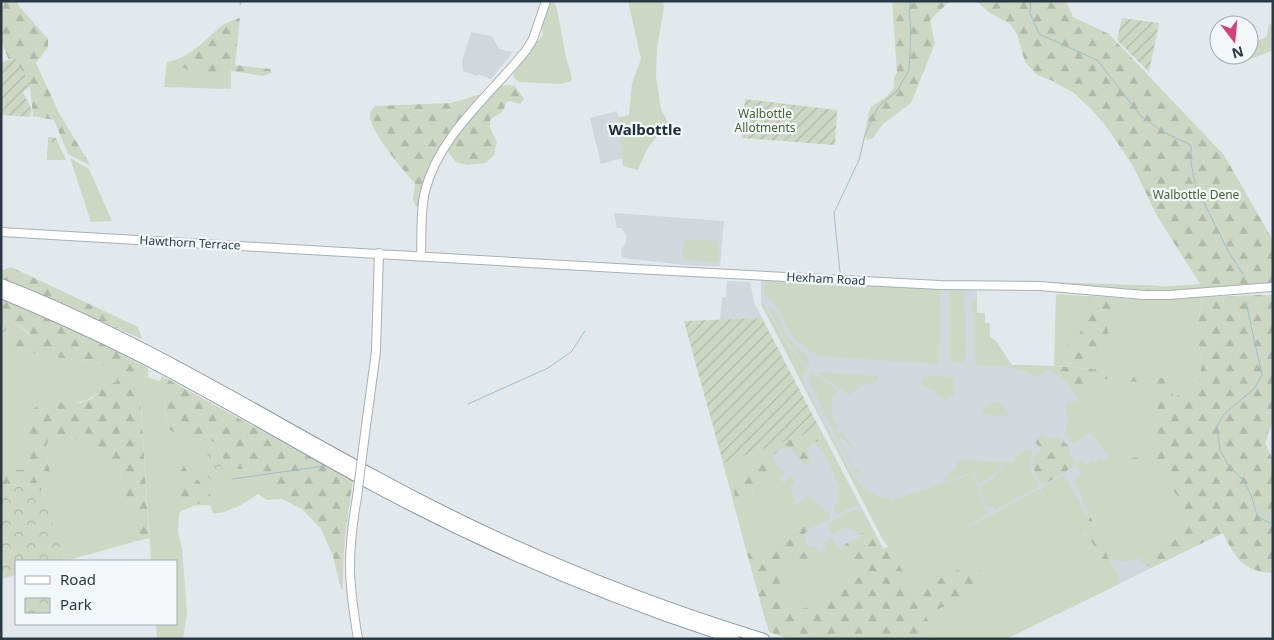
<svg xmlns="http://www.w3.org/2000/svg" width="1274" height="640" font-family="'Noto Sans',sans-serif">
	<defs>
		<pattern id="forest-firs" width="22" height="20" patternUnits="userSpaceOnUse" patternTransform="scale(1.25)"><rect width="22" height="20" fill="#cdd7c3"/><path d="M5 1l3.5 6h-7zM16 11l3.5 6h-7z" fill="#b0b9a9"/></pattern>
		<pattern id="park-crowns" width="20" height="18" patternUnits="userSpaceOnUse" patternTransform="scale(1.25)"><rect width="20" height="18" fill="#cdd7c3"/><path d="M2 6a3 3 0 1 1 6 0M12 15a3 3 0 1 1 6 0" fill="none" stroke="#b0b9a9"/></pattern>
		<pattern id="garden-furrows" width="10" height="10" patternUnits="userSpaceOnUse" patternTransform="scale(1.25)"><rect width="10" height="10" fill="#cdd7c3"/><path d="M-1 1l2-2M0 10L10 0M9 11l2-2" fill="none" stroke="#b0b9a9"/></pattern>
	</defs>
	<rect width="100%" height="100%" fill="#e3e8ec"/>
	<path fill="#d0d8de" d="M 471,32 L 492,36 L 499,49 L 513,52 L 491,79 L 478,74 L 477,76 L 463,71 L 462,61 Z
		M 617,111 L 619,117 L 623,158 L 601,164 L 590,118 Z
		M 614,213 L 724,221 L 720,266 L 693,266 L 622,258 L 621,250 L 626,243 L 626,235 L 621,228 L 617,228 Z
		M 761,277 L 977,291 L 977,313 L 985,313 L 985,323 L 990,323 L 990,337 L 996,341 L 1012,365 L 1054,366 L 1171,379 L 1223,533 L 1006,639 L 937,639 L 893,553 L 883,540 L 761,304 Z
		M 727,281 L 750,282 L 754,302 L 762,318 L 720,320 L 722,297 L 726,297 Z
		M 820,429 L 884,550 L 827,604 L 764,616 L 723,463 Z"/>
	<path fill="#cdd7c3" d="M 628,1 L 663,1 L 664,7 L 657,48 L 656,77 L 661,109 L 671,128 C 653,134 645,153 638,170 L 623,166 L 619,117 L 629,115 L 632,83 L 641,59 Z
		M 551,2 L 554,3 L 557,9 L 566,57 L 572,78 L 571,81 L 561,84 L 520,82 L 516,80 L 513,76 L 515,69 L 543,35 L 542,23 Z
		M 1269,24 L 1273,25 L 1272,51 L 1245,61 L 1242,56 L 1238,57 L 1238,60 L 1231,55 L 1249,55 L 1249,39 L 1261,40 L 1267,36 Z
		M 178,59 L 181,67 L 219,74 L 231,71 L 231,89 L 164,87 L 167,62 Z
		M 70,158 L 89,169 L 112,221 L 91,222 Z
		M 684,239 L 719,241 L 718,262 L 683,260 Z
		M 769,278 L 940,289 L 939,364 L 820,356 L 811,352 L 795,339 L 786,326 L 779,309 L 764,294 L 765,286 Z
		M 1050,282 L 1167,286 L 1143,288 L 1141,290 L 1051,283 Z
		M 952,290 L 963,291 L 964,293 L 966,357 L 964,361 L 958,363 L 952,361 L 950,357 L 949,294 Z
		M 1056,294 L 1145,300 L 1202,297 L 1197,331 L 1202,364 L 1200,375 L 1195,381 L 1173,399 L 1170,379 L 1092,369 L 1054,366 L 1069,382 L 1079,398 L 1082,399 L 1084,376 L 1159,384 L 1156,427 L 1151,453 C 1143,458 1137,454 1129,462 L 1150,465 L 1161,473 L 1185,506 L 1179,526 L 1147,554 L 1134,560 L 1123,561 L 1109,559 L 1121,583 L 1006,639 L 937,639 L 921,607 L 934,612 L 977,566 L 973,565 L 920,589 L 921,591 L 915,595 L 893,553 L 883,540 L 761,304 L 765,305 L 766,309 L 788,346 L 807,368 L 803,376 L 804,383 L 852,475 L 867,491 L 883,498 L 891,497 L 889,501 L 973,474 L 984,507 L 989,513 L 969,525 L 970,527 L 1039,489 L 1045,499 L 1046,498 L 1041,488 L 1064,475 L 1084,511 L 1084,516 L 1079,519 L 1079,527 L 1084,535 L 1089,537 L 1105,569 L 1100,540 L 1075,481 L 1082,472 L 1076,465 L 1081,460 L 1086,465 L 1092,460 L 1094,463 L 1100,458 L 1103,462 L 1109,456 L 1090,432 L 1074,444 L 1065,434 L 1069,420 L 1065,405 L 1078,400 L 1077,397 L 1064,379 L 1047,369 L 1038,378 C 1018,365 999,366 977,365 L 975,363 L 973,311 L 971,300 L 977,298 L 977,313 L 985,313 L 985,323 L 990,323 L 990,337 L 996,341 L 1011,365 L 1054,366 Z
		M 768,306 C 780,313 781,328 789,339 C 795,348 813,354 808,366 C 797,356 771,320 768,306 Z
		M 8,319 C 15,325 26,329 31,337 L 16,348 L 27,351 L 38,355 L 84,361 L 90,359 L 118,373 L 116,382 L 103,385 C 90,408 65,404 41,402 L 30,414 L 29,468 L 23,470 L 1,470 L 1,335 L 4,334 L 3,324 Z
		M 811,372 L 839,391 L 832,398 L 831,415 L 838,427 L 835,429 L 838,434 L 841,431 L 857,452 L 841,437 L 839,438 L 853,468 L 860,469 L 861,471 L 858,473 L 858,475 L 852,468 L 810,383 L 809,376 Z
		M 817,373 L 818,372 L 878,376 L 878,380 L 861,386 L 849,395 Z
		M 139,375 L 160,381 L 163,386 L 168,429 L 181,436 L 214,442 C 229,468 229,471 260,470 L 282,499 L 267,500 L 258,494 C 247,502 225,515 213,513 L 210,505 L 190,506 L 179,513 L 178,532 L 182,548 L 187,613 L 183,639 L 157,639 L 156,624 L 176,624 L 176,561 L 151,561 Z
		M 926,376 L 954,377 L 954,396 L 948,395 L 948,399 L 944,401 L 943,397 L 938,396 L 935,391 L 921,385 L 921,379 Z
		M 1000,401 L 1010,416 L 982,415 L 985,406 Z
		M 60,433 L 68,435 L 120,473 L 127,504 L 134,515 L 137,530 L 133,542 L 65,561 L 42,489 L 47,490 L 53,484 L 46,455 L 46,445 L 53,436 Z
		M 824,436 L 859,504 L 838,514 L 834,512 L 838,498 L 836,490 L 840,489 L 839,487 L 828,461 L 815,442 Z
		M 1028,449 L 1032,449 L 1033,451 L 1029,467 L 1039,486 L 995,510 L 993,507 L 987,507 L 984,502 L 980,487 L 994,478 L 1007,462 L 1015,461 L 1015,457 Z
		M 760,450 L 760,457 C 748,468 731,480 735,498 L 753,494 L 753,485 L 770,480 L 778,467 L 785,473 L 779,478 L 784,483 L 791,477 L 795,482 L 790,487 L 793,491 L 791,495 L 795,499 L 793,503 L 796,506 L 807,495 C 816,503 824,508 831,516 L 829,519 L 812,527 L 809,524 L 805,525 L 772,543 L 761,553 L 755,554 L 747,553 L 723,463 Z
		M 968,460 L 1004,462 C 999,473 989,479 978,484 L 974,472 L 942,482 L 951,470 L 956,470 L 957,461 Z
		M 855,510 L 859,512 L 868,529 L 858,535 L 853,529 L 846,529 L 845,527 L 832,534 L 827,524 L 850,511 Z
		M 832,538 L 837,548 L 845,544 L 851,555 L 864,569 L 827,604 L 787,612 L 783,590 L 775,565 L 785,559 L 795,566 L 824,550 L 825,548 L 825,542 Z"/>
	<path fill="url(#forest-firs)" d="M 1,1 L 17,1 L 19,6 L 48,39 L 48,47 L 36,63 L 59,113 L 91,166 L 68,154 L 54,120 L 33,116 L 30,87 L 8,58 L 1,40 Z
		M 892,1 L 950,1 L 930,20 L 935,43 L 911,103 L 883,124 L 873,138 L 868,140 L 864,135 L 870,108 L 887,96 L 894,88 L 894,78 L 897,72 Z
		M 976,1 L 1066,1 L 1073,17 L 1109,34 L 1224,155 L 1271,237 L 1273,244 L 1273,284 L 1169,292 L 1141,290 L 1143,288 L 1200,284 L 1157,216 L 1133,166 L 1106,126 L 1091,109 L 1074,93 L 1053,81 L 1037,75 L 1025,62 L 1017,34 L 1010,24 L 990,13 Z
		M 240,18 L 235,65 L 270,69 L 272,73 L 263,76 L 232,71 L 219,74 L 193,72 L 181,67 L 178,59 C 184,56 190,53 195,49 C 212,37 218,23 240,18 Z
		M 507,85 L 515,86 L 524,99 L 520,104 L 510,101 L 506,102 C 503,116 499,112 490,120 L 490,128 L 497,142 L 494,155 L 486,163 L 467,165 L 456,162 L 447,151 L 453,141 L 491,94 L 500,86 Z
		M 481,94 L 473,106 L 435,154 L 423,182 L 420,204 L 416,206 L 413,200 L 415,183 C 405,173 366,127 370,113 C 371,110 373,109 375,106 L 451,103 Z
		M 11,267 L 138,327 L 142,339 L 1,278 L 1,271 Z
		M 1262,295 L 1273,295 L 1273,419 L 1265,443 L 1273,459 L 1273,573 C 1243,572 1235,557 1223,533 L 1151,568 L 1141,561 L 1141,558 L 1179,526 L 1185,506 L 1160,473 L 1150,465 L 1129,462 L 1132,458 L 1145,456 L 1151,453 L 1156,427 L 1159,384 L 1085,377 L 1082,400 L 1079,398 L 1069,382 L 1054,366 L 1092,369 L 1171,379 L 1173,399 L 1195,381 L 1200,375 L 1202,364 L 1197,331 L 1202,297 Z
		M 1085,296 L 1123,298 L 1123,302 L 1113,306 L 1105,320 C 1107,328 1110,336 1109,344 C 1106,362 1079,363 1066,359 L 1065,351 L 1073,338 L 1078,337 L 1082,328 Z
		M 1,299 L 91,338 L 148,368 L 148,377 L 139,375 L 149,538 L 133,542 L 137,530 L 134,515 L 127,504 L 120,473 L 68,435 C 57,433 52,435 46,445 L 46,455 L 53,484 L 50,490 L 42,489 L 40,483 L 1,485 L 1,470 L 22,470 L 29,468 L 29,414 L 41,402 L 81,403 L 93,398 L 103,385 L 116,382 L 118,373 L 90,359 L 84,361 L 38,355 L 27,351 L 16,348 L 8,343 L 9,341 L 19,337 L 27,340 L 31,336 C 26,328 15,325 8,319 L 3,324 L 6,326 L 6,330 L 1,335 Z
		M 162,376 L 353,481 C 347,518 342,552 343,589 L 341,589 L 333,556 L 321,529 L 302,509 L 282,499 L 260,470 C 228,470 230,469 214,442 L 181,436 L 168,429 L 163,386 L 160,381 Z
		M 820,429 L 824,436 L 809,447 L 808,450 L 810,461 L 805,466 L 791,448 L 781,448 L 772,457 L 778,467 C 775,473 771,482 764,484 L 760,482 L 753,485 C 751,494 753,499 743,507 L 739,505 C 724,487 747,469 760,457 L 760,450 Z
		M 1041,433 L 1049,438 L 1061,438 L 1069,447 L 1068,452 L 1076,463 L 1064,473 L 1044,484 L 1040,483 L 1032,465 L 1035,453 L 1042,449 L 1035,443 Z
		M 177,460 L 182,463 L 188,473 L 193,474 L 211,496 L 209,499 L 184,510 C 178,502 180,496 178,487 C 175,478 169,473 169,464 Z
		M 862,509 L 883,549 L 888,547 L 893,553 L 915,595 L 921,591 L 919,589 L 972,563 C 980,570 984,575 981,587 L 933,612 L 921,607 L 937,639 L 790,639 L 769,632 L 747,553 L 755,554 L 761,553 L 772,543 L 809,524 L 812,527 L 805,533 C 804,538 806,545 811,548 L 815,546 L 818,552 L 795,566 L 785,559 L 775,565 L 788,603 L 788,611 L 827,604 L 863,569 L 851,555 L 845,544 L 859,538 L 858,535 L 868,529 L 859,512 Z
		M 1087,514 L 1089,514 C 1097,530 1106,548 1110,565 L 1107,570 L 1105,569 C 1100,560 1096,548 1090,539 C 1084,531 1078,533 1079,519 Z"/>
	<path fill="url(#park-crowns)" d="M 48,137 L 56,138 L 66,160 L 47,160 Z
		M 210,452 L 226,472 L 213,483 L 197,463 Z
		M 40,483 L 65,561 L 16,561 L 16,575 L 1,579 L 1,485 Z"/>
	<path fill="url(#garden-furrows)" d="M 1122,18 L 1159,23 L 1149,72 L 1117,40 Z
		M 15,58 L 31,86 L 23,92 L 32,110 L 30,117 L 1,115 L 1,62 Z
		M 745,99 L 837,110 L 835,145 L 742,138 Z
		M 762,318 L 820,429 L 723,463 L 684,321 Z"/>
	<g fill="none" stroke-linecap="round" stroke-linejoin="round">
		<path stroke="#9bc0cf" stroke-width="1" d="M 1031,1 L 1030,13 L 1039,34 L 1097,60 L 1141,116 L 1163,132 L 1191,145 L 1191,163 L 1196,187 L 1228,251 L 1243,274
			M 240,5 L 241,1
			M 840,272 L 834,213 L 859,160 L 865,135 L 878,107 L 897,91 L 909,70 L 911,31 L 909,11 L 911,1
			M 1246,302 L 1262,375 L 1254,389 L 1224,414 L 1217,426 L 1220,450 L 1228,465 L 1244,481 L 1252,497 L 1257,516 L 1270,523 L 1273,522
			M 468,404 L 548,368 L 571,352 L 585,331
			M 232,479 L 324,466"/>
		<defs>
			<path id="secondary" d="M 1,232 L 634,269 L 940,285 L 1040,286 L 1144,295 L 1169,295 L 1273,287
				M 421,256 C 422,235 420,212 425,191 C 440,133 492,94 527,49 L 533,39 L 546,1
				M 363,449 L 376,351 L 379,253
				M 357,497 C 353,520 350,543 350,566 C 350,590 354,615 358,639"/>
			<path id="highway" d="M 1,284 C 133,335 253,410 377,477 C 500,544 630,598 764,639
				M 1,293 C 47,312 91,332 135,354 C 216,395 294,443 374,486 C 489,548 610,599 734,639"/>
		</defs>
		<use href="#secondary" stroke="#a7b0b7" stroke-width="10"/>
		<use href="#highway" stroke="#889aa4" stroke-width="12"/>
		<use href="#secondary" stroke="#fff" stroke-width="8"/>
		<use href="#highway" stroke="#fff" stroke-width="10"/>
		<defs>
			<path id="secondary-bridge" d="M 357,497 L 363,449"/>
		</defs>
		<use href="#secondary-bridge" stroke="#a7b0b7" stroke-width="10" stroke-linecap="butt"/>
		<use href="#secondary-bridge" stroke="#fff" stroke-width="8"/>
	</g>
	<g text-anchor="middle" stroke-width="4.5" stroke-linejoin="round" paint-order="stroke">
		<g font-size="12" fill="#486335" stroke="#f3f7f9">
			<text x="765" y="118">Walbottle<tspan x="765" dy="14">Allotments</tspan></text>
			<text x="1196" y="199">Walbottle Dene</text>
		</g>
		<g font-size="12" fill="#293a46" stroke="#f3f7f9">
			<text transform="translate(190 243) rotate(3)" y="4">Hawthorn Terrace</text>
			<text transform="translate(826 279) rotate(3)" y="4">Hexham Road</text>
		</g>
		<g font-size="15" font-weight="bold" fill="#1b2b37" stroke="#f3f7f9">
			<text x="645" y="135">Walbottle</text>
		</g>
	</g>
	<rect width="1274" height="640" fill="none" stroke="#293a46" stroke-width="5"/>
	<rect x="15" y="560" width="162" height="65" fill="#f3f7f9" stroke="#a2abb1"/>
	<rect x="25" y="576" width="25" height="8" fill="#ffffff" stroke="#a2abb1"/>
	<text x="60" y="585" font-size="15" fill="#293a46">Road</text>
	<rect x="25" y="598" width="25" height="15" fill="url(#park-crowns)" stroke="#a2abb1"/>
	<text x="60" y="610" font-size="15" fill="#293a46">Park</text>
	<g transform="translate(1234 40) rotate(164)"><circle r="24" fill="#f3f7f9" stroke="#a2abb1"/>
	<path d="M0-4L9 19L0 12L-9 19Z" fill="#da3e7b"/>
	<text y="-8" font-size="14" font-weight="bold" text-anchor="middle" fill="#293a46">N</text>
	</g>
</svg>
